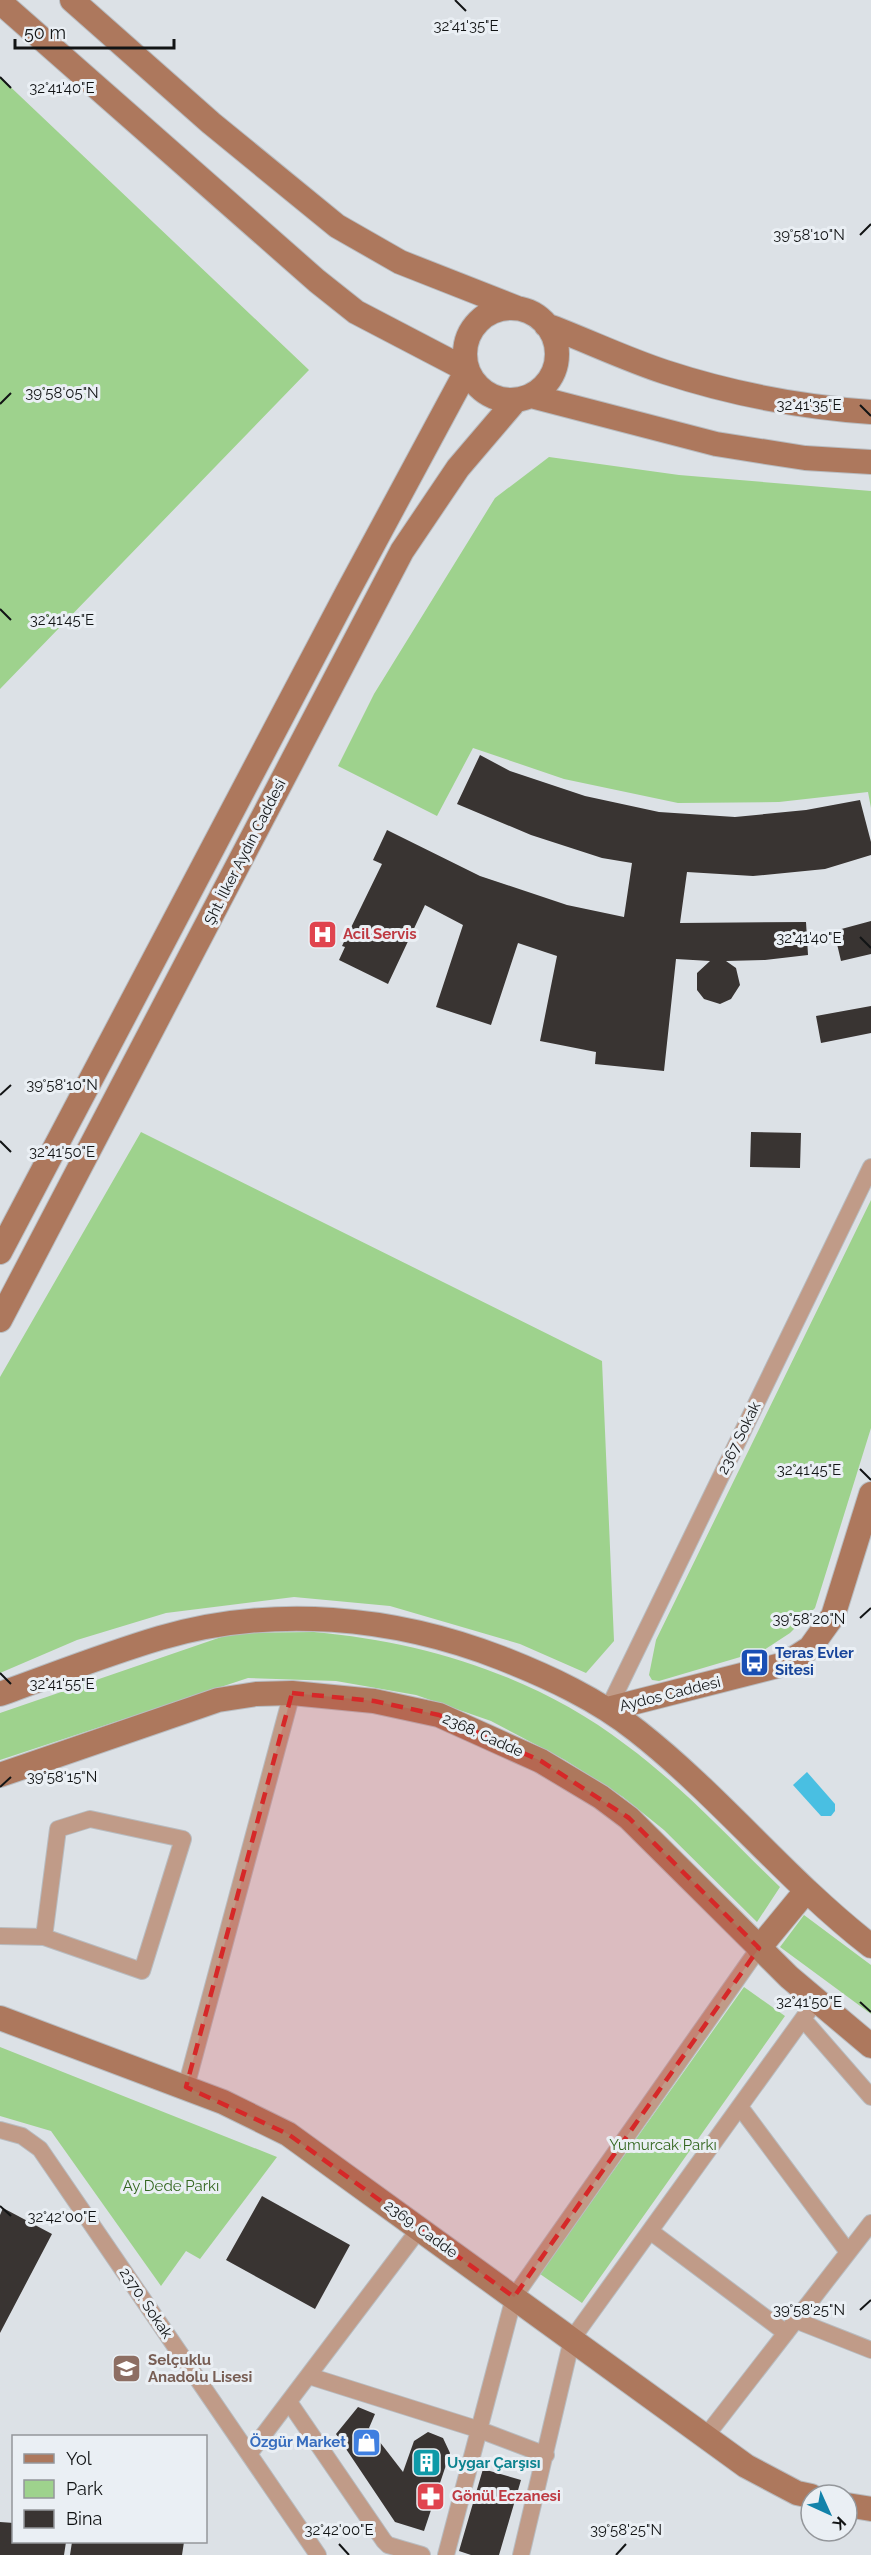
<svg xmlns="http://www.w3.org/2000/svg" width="871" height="2555" font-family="Raleway,sans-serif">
	<rect width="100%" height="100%" fill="#dce1e6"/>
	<path fill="#9ed28d" d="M 0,77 L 309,370 L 0,689 Z
		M 549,457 L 679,475 L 871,491 L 871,808 L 868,792 L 779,802 L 678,803 L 564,779 L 473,748 L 437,816 L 338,766 L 374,694 L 495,498 Z
		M 141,1132 L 602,1361 L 614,1641 L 586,1673 L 520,1644 L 390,1606 L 294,1597 L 166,1613 L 77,1640 L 0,1673 L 0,1377 Z
		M 871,1200 L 871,1428 L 815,1608 L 790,1633 L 764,1650 L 659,1681 L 652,1680 L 649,1675 L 656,1640 Z
		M 314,1632 C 425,1642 536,1676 626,1745 C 682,1786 730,1839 780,1887 L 757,1922 L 664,1830 L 623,1797 L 565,1760 L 491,1721 L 416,1695 L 336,1681 L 248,1678 L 0,1760 L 0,1713 L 233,1633 Z
		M 804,1915 L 871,1965 L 871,2014 L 780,1947 Z
		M 744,1987 L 785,2016 L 582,2303 L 540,2274 Z
		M 0,2047 L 277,2157 L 200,2259 L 186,2251 L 161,2286 L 51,2131 L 0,2116 Z"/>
	<path fill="#49bfe2" d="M 807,1772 L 835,1804 L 835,1811 L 831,1816 L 821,1816 L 793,1785 Z"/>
	<path fill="#393432" d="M 480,755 L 510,771 L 585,796 L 659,812 L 735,817 L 806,810 L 860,800 L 871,842 L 871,855 L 825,869 L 753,876 L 687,872 L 680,923 L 806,922 L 808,955 L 765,960 L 726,961 L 736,968 L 740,985 L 731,999 L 720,1004 L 704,999 L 697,990 L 697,973 L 710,961 L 676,959 L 664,1071 L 595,1064 L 596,1052 L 540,1041 L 557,956 L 518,943 L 491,1025 L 436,1007 L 463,925 L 425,905 L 388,984 L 339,960 L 345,947 L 342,946 L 382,864 L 373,860 L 387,830 L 480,876 L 567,905 L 624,917 L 632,863 L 602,858 L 531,835 L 457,804 Z
		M 871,921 L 871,954 L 841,961 L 834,931 Z
		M 871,1006 L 871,1033 L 821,1043 L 816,1016 Z
		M 751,1132 L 801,1133 L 800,1168 L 750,1167 Z
		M 262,2196 L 350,2245 L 315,2309 L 226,2260 Z
		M 3,2208 L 52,2234 L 0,2333 L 0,2215 Z
		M 358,2407 L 375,2414 L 369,2428 L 403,2472 L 414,2441 L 428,2432 L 443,2438 L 450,2453 L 424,2531 L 395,2522 L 336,2434 Z
		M 483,2469 L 521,2480 L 499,2555 L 471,2555 L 459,2551 Z
		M 0,2522 L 14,2523 L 14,2542 L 66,2542 L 64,2555 L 0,2555 Z
		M 72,2542 L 184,2542 L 182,2555 L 70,2555 Z"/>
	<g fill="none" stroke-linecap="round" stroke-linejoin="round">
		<defs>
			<path id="street" d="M 608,1709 L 871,1167
				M 0,1936 L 44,1937 L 142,1971 L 183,1839 L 90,1819 L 58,1829 L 44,1937
				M 803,2019 L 871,2097
				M 186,2087 L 292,1693
				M 740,2107 L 848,2252
				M 0,2130 L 22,2136 L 40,2149 L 318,2555
				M 650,2231 L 786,2333
				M 795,2320 L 871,2350
				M 309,2376 L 480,2430 L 546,2455
				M 289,2402 L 384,2541 L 388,2545 L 422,2555
				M 706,2436 L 871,2223
				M 249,2454 L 420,2228
				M 446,2555 L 514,2297 L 759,1948
				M 521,2555 L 572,2339 L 815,2002"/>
			<path id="secondary" d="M 72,0 L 211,123 L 337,226 L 400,262 L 517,308
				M 0,2 L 317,281 L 356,312 L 467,370 L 347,593 L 0,1252
				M465 354a46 46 0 1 1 92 0a46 46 0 1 1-92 0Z
				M 546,325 C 586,340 625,359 665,372 C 732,394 801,407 871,412
				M 531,396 L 716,444 L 805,458 L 871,462
				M 0,1320 L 402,551 L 458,468 L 516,400
				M 0,1694 C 53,1675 106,1654 160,1638 C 273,1605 393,1616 501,1658 C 549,1677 597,1699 637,1731 C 720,1796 787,1881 871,1946
				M 608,1709 L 785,1664 L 810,1648 L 833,1616 L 871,1494
				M 0,1775 L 218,1700 L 256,1694 L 292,1693 L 374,1701 L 439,1715 L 541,1761 L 601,1797 L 629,1818 L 789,1977 L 871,2046
				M 759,1948 L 806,1891
				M 0,2018 L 223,2102 L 288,2134 L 746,2466 L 797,2493 L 811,2496
				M 847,2505 L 871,2509"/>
		</defs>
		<use href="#street" stroke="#b8bcc0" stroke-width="18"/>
		<use href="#secondary" stroke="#b8bcc0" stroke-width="26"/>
		<use href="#street" stroke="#c09b88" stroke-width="16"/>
		<use href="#secondary" stroke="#ad785d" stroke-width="24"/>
	</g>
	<path fill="#d62828" fill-opacity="0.2" stroke="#d62828" stroke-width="4.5" stroke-dasharray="12 8" stroke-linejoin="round" d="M 292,1693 L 374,1701 L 439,1715 L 541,1761 L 629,1818 L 759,1948 L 514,2297 L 288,2134 L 186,2087 Z"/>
	<path fill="none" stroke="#121415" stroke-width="2" d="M 455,0 L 466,11M 0,77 L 11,88M 860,235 L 871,224M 0,404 L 11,393M 860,405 L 871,416M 0,609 L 11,620M 860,937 L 871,948M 0,1095 L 11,1085M 0,1141 L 11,1152M 860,1469 L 871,1480M 860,1618 L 871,1608M 0,1673 L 11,1684M 0,1787 L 11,1777M 860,2002 L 871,2012M 0,2206 L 11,2216M 860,2310 L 871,2300M 339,2544 L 349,2555M 616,2555 L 626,2544"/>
	<defs>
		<symbol id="hospital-square" viewBox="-11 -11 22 22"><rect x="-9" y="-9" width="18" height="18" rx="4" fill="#e0444e" stroke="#eaeff4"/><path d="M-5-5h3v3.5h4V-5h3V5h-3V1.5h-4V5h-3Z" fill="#fff"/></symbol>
		<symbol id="bus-square" viewBox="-11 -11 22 22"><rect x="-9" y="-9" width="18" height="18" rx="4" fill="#1a4fb4" stroke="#eaeff4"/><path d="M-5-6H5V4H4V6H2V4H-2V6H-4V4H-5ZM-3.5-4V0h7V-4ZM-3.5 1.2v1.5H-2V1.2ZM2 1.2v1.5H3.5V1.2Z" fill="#fff"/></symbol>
		<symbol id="school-square" viewBox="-11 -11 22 22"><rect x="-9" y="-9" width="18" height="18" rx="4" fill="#8d6e63" stroke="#eaeff4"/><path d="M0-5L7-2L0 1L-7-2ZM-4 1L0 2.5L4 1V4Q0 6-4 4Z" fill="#fff"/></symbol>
		<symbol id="shop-square" viewBox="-11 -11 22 22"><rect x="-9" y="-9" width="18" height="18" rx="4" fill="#3f7fe0" stroke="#eaeff4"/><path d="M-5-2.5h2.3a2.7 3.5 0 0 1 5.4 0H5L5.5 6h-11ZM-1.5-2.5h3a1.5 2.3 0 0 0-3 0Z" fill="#fff"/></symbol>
		<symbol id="building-square" viewBox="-11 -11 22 22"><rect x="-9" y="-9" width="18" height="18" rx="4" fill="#0f9aa8" stroke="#eaeff4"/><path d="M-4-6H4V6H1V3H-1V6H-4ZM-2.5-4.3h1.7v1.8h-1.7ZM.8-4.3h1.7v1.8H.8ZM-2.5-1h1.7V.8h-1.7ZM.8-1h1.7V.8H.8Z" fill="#fff"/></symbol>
		<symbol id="pharmacy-square" viewBox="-11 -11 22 22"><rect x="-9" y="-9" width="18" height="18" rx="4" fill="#e0444e" stroke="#eaeff4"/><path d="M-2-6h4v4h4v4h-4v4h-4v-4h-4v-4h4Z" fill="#fff"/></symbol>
	</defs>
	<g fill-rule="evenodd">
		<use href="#hospital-square" x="306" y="918" width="33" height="33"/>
		<use href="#bus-square" x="738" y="1646" width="33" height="33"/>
		<use href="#school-square" x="110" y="2352" width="33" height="33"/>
		<use href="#shop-square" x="350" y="2426" width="33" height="33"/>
		<use href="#building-square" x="410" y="2446" width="33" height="33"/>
		<use href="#pharmacy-square" x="414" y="2480" width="33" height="33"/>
	</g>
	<g text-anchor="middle" stroke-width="6" stroke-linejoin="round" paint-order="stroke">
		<g font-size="15" fill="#121415" stroke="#eaeff4">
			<text transform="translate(245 852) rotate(-63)" y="5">Şht. İlker Aydın Caddesi</text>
			<text transform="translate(739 1438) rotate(-64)" y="5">2367 Sokak</text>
			<text transform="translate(670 1694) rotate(-14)" y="5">Aydos Caddesi</text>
			<text transform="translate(483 1735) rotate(24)" y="5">2368. Cadde</text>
			<text transform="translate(421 2229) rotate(36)" y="5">2369. Cadde</text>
			<text transform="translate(146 2303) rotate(56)" y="5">2370. Sokak</text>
		</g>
		<g font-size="15" font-weight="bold" fill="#be3a42" stroke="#eaeff4" text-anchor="start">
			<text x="343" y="939">Acil Servis</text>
			<text x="452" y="2501">Gönül Eczanesi</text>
		</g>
		<g font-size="15" font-weight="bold" fill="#164399" stroke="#eaeff4" text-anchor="start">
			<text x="775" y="1658">Teras Evler<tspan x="775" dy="17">Sitesi</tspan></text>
		</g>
		<g font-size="15" fill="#33661f" stroke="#eaeff4">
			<text x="663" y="2150">Yumurcak Parkı</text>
			<text x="171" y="2191">Ay Dede Parkı</text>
		</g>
		<g font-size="15" font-weight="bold" fill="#785e54" stroke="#eaeff4" text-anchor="start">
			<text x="148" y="2365">Selçuklu<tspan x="148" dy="17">Anadolu Lisesi</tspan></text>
		</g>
		<g font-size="15" font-weight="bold" fill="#366cbe" stroke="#eaeff4" text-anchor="end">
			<text x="346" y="2447">Özgür Market</text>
		</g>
		<g font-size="15" font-weight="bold" fill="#0d838f" stroke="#eaeff4" text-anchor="start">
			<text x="447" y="2468">Uygar Çarşısı</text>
		</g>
	</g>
	<g font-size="15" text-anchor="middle" fill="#121415" stroke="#eaeff4" stroke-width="6" stroke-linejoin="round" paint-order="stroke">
		<text x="466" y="31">32°41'35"E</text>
		<text x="62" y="93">32°41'40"E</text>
		<text x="809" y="240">39°58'10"N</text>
		<text x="62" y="398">39°58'05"N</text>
		<text x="809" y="410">32°41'35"E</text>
		<text x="62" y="625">32°41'45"E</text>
		<text x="809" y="943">32°41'40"E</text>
		<text x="62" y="1090">39°58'10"N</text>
		<text x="62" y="1157">32°41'50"E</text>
		<text x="809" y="1475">32°41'45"E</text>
		<text x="809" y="1624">39°58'20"N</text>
		<text x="62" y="1689">32°41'55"E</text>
		<text x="62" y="1782">39°58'15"N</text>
		<text x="809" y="2007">32°41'50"E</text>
		<text x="62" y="2222">32°42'00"E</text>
		<text x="809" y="2315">39°58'25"N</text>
		<text x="339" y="2535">32°42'00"E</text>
		<text x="626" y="2535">39°58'25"N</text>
	</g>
	<rect x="12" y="2435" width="195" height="108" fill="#eaeff4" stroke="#94979b" stroke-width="1.5"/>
	<rect x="24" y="2454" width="30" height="9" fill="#ad785d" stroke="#94979b" stroke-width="1.5"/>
	<text x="66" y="2465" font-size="18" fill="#121415">Yol</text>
	<rect x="24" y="2480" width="30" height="18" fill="#9ed28d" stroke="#94979b" stroke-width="1.5"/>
	<text x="66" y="2495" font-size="18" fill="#121415">Park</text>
	<rect x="24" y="2510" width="30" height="18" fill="#393432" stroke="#94979b" stroke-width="1.5"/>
	<text x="66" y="2525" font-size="18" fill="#121415">Bina</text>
	<g transform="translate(829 2513) rotate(135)"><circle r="28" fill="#eaeff4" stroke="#94979b" stroke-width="1.5"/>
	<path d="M0-4.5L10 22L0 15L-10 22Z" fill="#1282aa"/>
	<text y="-9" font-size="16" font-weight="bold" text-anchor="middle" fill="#121415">K</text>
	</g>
	<path d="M15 39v9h159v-9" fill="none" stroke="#121415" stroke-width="3"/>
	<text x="24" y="39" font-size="18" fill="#121415" stroke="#eaeff4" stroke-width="4.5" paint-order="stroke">50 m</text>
</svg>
